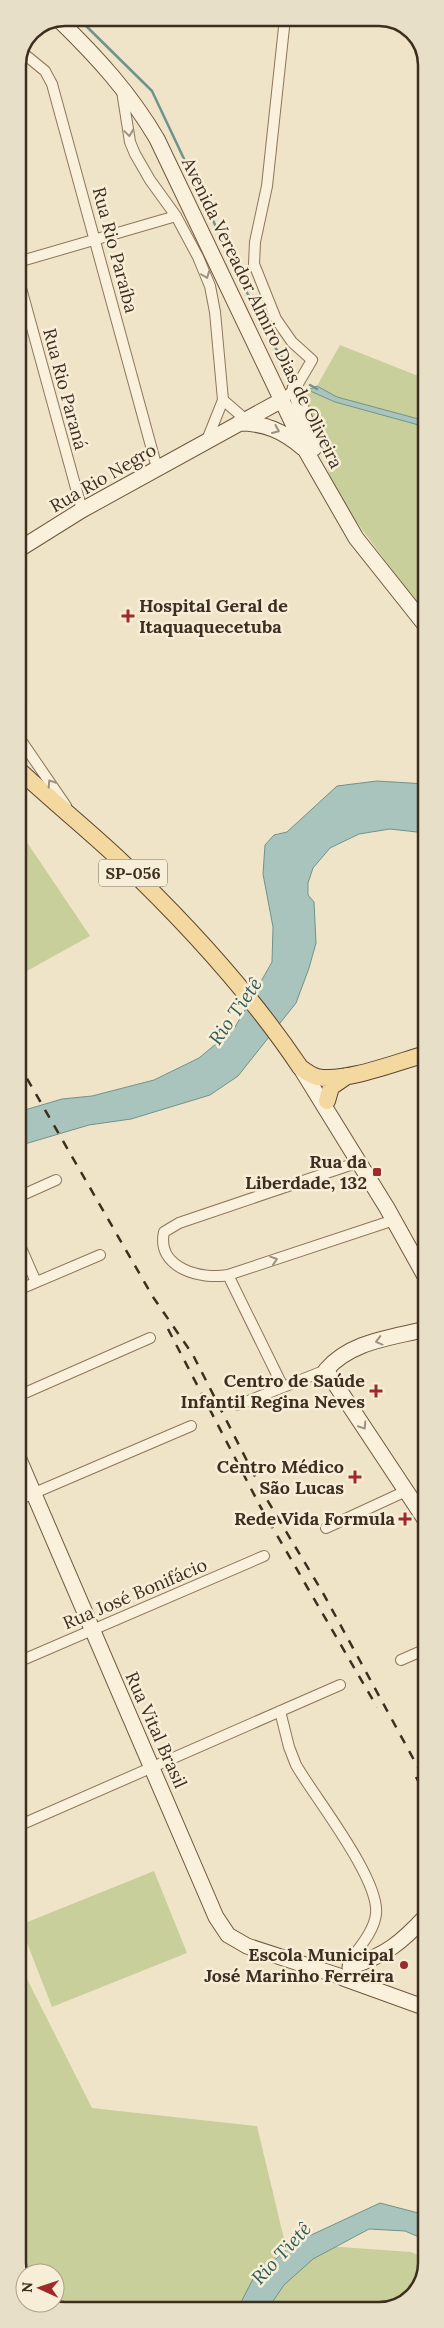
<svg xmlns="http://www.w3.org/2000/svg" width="444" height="2328" font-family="Lora,serif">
	<rect width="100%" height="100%" fill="#f0e4c8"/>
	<path fill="#c9cf9b" d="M 340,345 L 426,379 L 426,421 L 337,397 L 317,386 Z
		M 304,388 L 335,402 L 426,427 L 426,615 L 334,492 L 323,451 L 302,399 Z
		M 18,829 L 90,936 L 18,976 Z
		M 154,1871 L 187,1953 L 52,2007 L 20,1925 Z
		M 18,1961 L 92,2108 L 257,2126 L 285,2243 L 411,2252 L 426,2259 L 414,2294 L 385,2310 L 59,2310 L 45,2303 L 55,2303 L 55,2273 L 25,2273 L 25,2283 L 18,2269 Z"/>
	<path fill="#a9c4bc" stroke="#6f938a" d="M 317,386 L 337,397 L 426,421 L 426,427 L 335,402 L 308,390 Z
		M 377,781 L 426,784 L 426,833 L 390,829 L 359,834 L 330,848 L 313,868 L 308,883 L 308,895 L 314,902 L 316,943 L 309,968 L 296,1003 L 238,1076 L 210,1095 L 131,1119 L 89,1125 L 18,1146 L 18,1112 L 62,1099 L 92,1096 L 154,1080 L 199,1058 L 234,1029 L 272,962 L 273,927 L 263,874 L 265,845 L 274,835 L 287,832 L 337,786 Z
		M 380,2203 L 426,2215 L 426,2240 L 405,2231 L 369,2229 L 313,2259 L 284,2285 L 267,2310 L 237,2310 L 253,2279 L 294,2243 Z"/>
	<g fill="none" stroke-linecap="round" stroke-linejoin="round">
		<path stroke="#6f938a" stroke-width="2.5" d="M 78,18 L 152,91 L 267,335 L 287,365
			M 310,385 L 317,389"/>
		<defs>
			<path id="street" d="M 23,53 L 45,71 L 52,84 L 157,468
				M 122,91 L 130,142 L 135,154 L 150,180 L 176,216 L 198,257 L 210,286 L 215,312 L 223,400 L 207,440
				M 18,262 L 176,216
				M 18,277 L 82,510
				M 223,400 L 245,419
				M 282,400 L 295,389 L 312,360 L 292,342 L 276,319 L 254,264 L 255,242 L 267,186 L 285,18
				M 18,736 L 66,806
				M 18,1197 L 56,1180
				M 18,1241 L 36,1282
				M 228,1275 L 394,1220
				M 18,1290 L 100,1255
				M 283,1387 L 228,1275 C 201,1280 156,1268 164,1232 L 179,1223 L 359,1162
				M 18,1396 L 150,1338
				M 238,1405 L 326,1370
				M 18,1500 L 191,1426
				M 326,1528 L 406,1491
				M 401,1660 L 426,1649
				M 18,1662 L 264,1556
				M 280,1711 L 289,1747 L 296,1765 C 315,1798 380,1879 376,1914 C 374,1932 358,1949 348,1963
				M 18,1826 L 340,1685"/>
			<path id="secondary" d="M 59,20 C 97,57 130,93 157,139 L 306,451 L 356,538 L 426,626
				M 295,389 L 314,448
				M 239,423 C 265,423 283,431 303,448
				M 18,550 L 82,510 L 282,400
				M 300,1067 L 387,1208 L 426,1278
				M 426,1329 C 391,1338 351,1341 326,1370 L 426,1521
				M 18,1457 L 216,1917 L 228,1935 L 247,1946 L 339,1976
				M 350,1967 C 386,1955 401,1943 426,1916
				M 343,1978 L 426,2008"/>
			<path id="primary" d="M 18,769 C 51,800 87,829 120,860 C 184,921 251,994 300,1067 C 305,1071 310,1075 317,1077 C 345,1083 397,1062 426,1054
				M 327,1101 L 331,1087 L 347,1076"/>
		</defs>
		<use href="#street" stroke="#8d765c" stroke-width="12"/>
		<use href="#secondary" stroke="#6f573f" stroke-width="17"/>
		<use href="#primary" stroke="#5b4430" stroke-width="18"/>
		<use href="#street" stroke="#faf1dc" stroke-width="10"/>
		<use href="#secondary" stroke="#faf1dc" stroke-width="15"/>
		<use href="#primary" stroke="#f3d9a0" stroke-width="16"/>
		<path stroke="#3d2e20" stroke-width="2.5" stroke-dasharray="9 9" stroke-linecap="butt" d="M 18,1063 L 153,1297 L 193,1355 L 266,1498 L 323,1593 L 426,1782
			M 168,1329 L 260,1506 L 377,1707
			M 416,1777 L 426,1795"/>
	</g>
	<defs><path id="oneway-chevron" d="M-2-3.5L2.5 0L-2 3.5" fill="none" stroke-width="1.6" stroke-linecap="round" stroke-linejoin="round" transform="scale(1.25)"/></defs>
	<g stroke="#9c907e">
		<use href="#oneway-chevron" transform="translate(129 133) rotate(82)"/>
		<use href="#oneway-chevron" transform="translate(206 275) rotate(69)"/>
		<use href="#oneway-chevron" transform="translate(276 430) rotate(24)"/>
		<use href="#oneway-chevron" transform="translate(51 783) rotate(-123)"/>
		<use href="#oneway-chevron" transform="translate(274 1260) rotate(-18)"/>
		<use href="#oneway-chevron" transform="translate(379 1341) rotate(165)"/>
		<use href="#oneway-chevron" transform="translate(363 1426) rotate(57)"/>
	</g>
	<g fill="#9e2a2b" stroke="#f7eed8" stroke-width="2">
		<path d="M125.5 608.5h5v5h5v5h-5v5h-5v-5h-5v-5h5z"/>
		<rect x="372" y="1167" width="10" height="10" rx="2.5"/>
		<path d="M373.5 1383.5h5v5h5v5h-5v5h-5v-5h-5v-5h5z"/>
		<path d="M352.5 1469.5h5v5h5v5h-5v5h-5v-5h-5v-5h5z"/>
		<path d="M402.5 1511.5h5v5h5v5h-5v5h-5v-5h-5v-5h5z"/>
		<circle cx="404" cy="1965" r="5"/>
	</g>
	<g text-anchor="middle" stroke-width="5" stroke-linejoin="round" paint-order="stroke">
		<rect fill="#f7eed8" stroke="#756857" stroke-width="1" x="99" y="859.5" width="68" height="27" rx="4"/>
		<g font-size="16" font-weight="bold" fill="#3d2e20">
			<text x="133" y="879">SP-056</text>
		</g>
		<g font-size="18" fill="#3d2e20" stroke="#f7eed8">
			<text transform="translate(115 250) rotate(75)" y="6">Rua Rio Paraíba</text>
			<text transform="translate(262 313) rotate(64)" y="6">Avenida Vereador Almiro Dias de Oliveira</text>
			<text transform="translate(65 389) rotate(75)" y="6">Rua Rio Paraná</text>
			<text transform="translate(103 478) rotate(-30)" y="6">Rua Rio Negro</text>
			<text transform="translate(135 1594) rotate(-23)" y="6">Rua José Bonifácio</text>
			<text transform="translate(156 1730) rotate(66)" y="6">Rua Vital Brasil</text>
		</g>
		<g font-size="18" font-weight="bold" fill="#3d2e20" stroke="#f7eed8" text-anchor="end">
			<text x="139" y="612" text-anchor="start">Hospital Geral de<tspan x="139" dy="21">Itaquaquecetuba</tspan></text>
			<text x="367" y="1168">Rua da<tspan x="367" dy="21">Liberdade, 132</tspan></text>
			<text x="365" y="1387">Centro de Saúde<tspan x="365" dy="21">Infantil Regina Neves</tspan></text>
			<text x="344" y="1473">Centro Médico<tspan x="344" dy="21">São Lucas</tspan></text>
			<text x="395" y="1525">Rede Vida Formula</text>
			<text x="394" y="1961">Escola Municipal<tspan x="394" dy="21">José Marinho Ferreira</tspan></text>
		</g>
		<g font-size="19" font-style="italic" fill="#2f5d5a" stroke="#f7eed8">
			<text transform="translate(235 1011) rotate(-55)" y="7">Rio Tietê</text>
			<text transform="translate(281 2253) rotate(-47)" y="7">Rio Tietê</text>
		</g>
	</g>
	<path d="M0 0H444V2328H0ZM65 26H379A39 39 0 0 1 418 65V2263A39 39 0 0 1 379 2302H65A39 39 0 0 1 26 2263V65A39 39 0 0 1 65 26Z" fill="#e8dfc9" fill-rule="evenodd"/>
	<path fill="none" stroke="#3d2e20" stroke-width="2.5" d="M65 26H379A39 39 0 0 1 418 65V2263A39 39 0 0 1 379 2302H65A39 39 0 0 1 26 2263V65A39 39 0 0 1 65 26Z"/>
	<g transform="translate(40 2288) rotate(273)"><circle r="24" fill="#f7eed8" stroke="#ada18e"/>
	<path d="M0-4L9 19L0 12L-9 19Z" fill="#9e2a2b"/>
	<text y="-8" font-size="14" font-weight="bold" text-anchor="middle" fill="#3d2e20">N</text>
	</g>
</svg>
